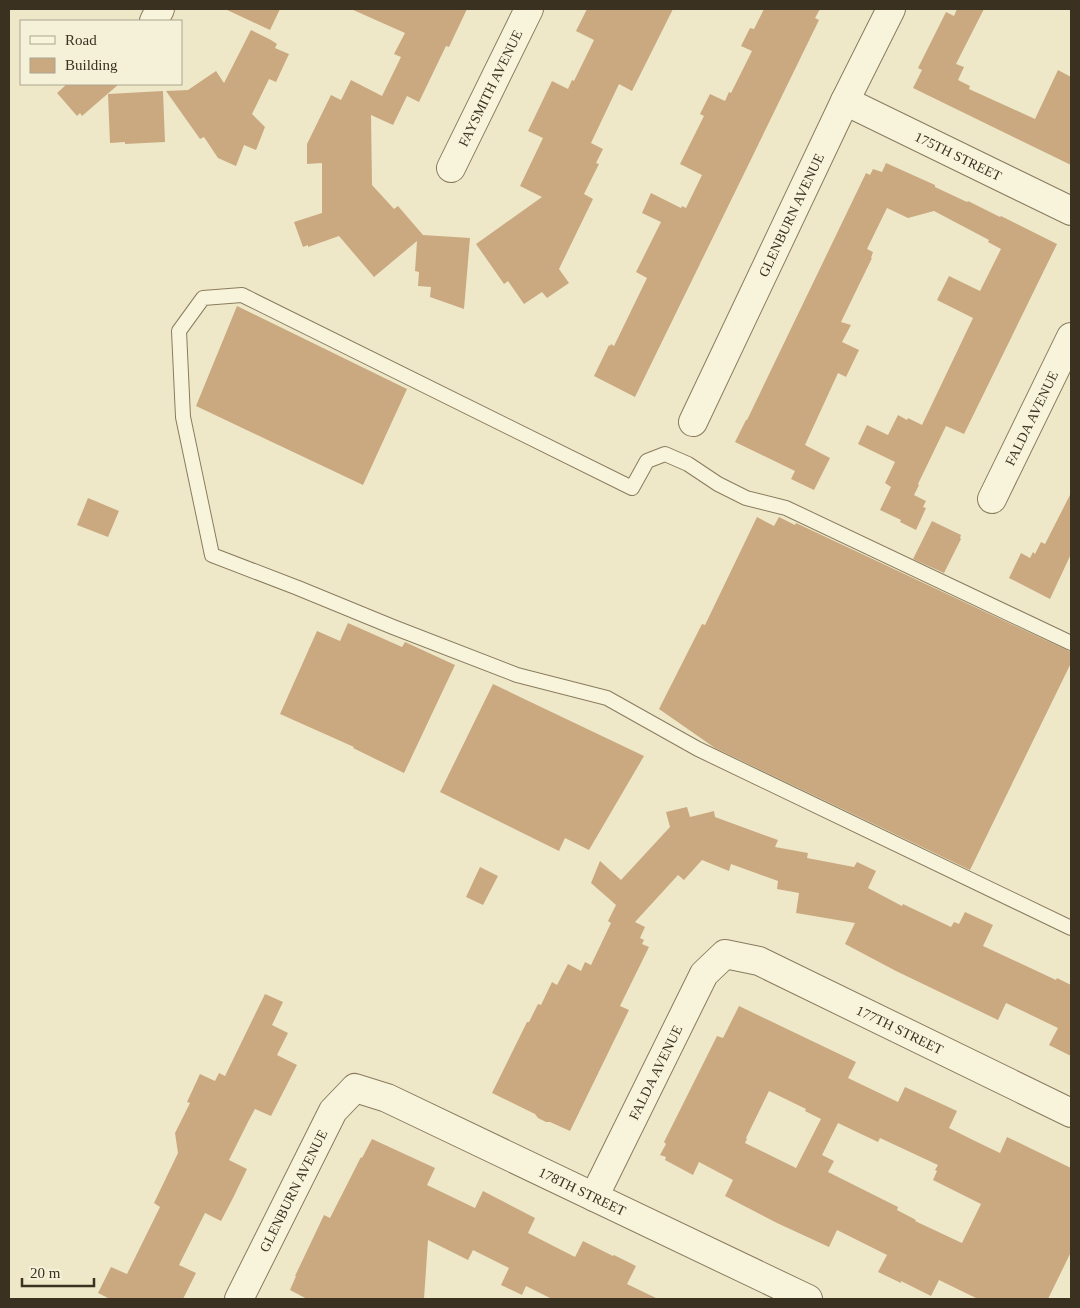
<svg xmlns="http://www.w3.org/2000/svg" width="1080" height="1308" font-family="'Times New Roman',serif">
	<rect width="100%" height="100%" fill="#eee8c9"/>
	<path fill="#caa980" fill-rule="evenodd" d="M 225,9 L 280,9 L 270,30 Z
		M 351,9 L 467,9 L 449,47 L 446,46 L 419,102 L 407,96 L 393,125 L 371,115 L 372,185 L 394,209 L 398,206 L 423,235 L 470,238 L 464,309 L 430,297 L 431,287 L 418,286 L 419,272 L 415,271 L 417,241 L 374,277 L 339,236 L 308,247 L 308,245 L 303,247 L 294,222 L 322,213 L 322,163 L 307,164 L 307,144 L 331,95 L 341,100 L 351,80 L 382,96 L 401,57 L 394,54 L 405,33 Z
		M 587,9 L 673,9 L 632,91 L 619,84 L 591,143 L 603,149 L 596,163 L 599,164 L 584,194 L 593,199 L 559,269 L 569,283 L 547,298 L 542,292 L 524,304 L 508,281 L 504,284 L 476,244 L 542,197 L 520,186 L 543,138 L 528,131 L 552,81 L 568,89 L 572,80 L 574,81 L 594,40 L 576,31 Z
		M 764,9 L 820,9 L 815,18 L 819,20 L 635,397 L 594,376 L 609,345 L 610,346 L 611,344 L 614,346 L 647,278 L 636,272 L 661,222 L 642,213 L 651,193 L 681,208 L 682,206 L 686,208 L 702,175 L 680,164 L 704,116 L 700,114 L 710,94 L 725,101 L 729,92 L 731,93 L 752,51 L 741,46 L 750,28 L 754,29 Z
		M 957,9 L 984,9 L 956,64 L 964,67 L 958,80 L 970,86 L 969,89 L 1035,119 L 1058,70 L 1071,77 L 1071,165 L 913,88 L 922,70 L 918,68 L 946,12 L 954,16 Z
		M 251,30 L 271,40 L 277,44 L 275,48 L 289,54 L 276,82 L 269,79 L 252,114 L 265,127 L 256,150 L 244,145 L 236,166 L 218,158 L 204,137 L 200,139 L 166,91 L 188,90 L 216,71 L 224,83 Z
		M 67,84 L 119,84 L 82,116 L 80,113 L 77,116 L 57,93 Z
		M 163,91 L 165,142 L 125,144 L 125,142 L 110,143 L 108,94 Z
		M 886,163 L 935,185 L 935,187 L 967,202 L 968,201 L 1000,217 L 1001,216 L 1057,244 L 964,434 L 946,426 L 918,484 L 919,485 L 914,495 L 926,501 L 923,507 L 926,508 L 916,530 L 900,522 L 901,520 L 880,510 L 891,487 L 885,483 L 895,462 L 858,444 L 867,425 L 888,435 L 898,415 L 907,420 L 908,418 L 922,425 L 973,318 L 937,300 L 949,276 L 980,291 L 1001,249 L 988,242 L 989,240 L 934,211 L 908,218 L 887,208 L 867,249 L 873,252 L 871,258 L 872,258 L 841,322 L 851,325 L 842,342 L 859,350 L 846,377 L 838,373 L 805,445 L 830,458 L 814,490 L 791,479 L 795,471 L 735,442 L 746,420 L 747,420 L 866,173 L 870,175 L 873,169 L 882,172 Z
		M 237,306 L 407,389 L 363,485 L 196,406 Z
		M 1071,493 L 1071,554 L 1050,599 L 1009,578 L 1021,553 L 1030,558 L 1033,552 L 1035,554 L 1041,542 L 1045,544 Z
		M 88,498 L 119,511 L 108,537 L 77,525 Z
		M 757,517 L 774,526 L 779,517 L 795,525 L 796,523 L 1071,652 L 1071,663 L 970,870 L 715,748 L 659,709 L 702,624 L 705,625 Z
		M 932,521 L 961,535 L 960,538 L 961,539 L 944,573 L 913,559 Z
		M 348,623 L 402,647 L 405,642 L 455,665 L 404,773 L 353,748 L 354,747 L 280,714 L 317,631 L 340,641 Z
		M 493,684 L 644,756 L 589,850 L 565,838 L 559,851 L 440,792 Z
		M 687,807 L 690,817 L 714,811 L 715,817 L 778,840 L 775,847 L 808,853 L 807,858 L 854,867 L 857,862 L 876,871 L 868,888 L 902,906 L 903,904 L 951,927 L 954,922 L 959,924 L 965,912 L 993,925 L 983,946 L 1056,980 L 1057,978 L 1071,985 L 1071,1056 L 1049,1045 L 1058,1028 L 1006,1003 L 998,1020 L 896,971 L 845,944 L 855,923 L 796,913 L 799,893 L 777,889 L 778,881 L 731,864 L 729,871 L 702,860 L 684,880 L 678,875 L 635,922 L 645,927 L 640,938 L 644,940 L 642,944 L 649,947 L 620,1006 L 629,1010 L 570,1131 L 550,1122 L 546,1122 L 538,1118 L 535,1114 L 492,1093 L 527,1022 L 529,1022 L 538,1004 L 541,1005 L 552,982 L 557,985 L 568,964 L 581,971 L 585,962 L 591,965 L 611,923 L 608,921 L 616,905 L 591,883 L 600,861 L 621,880 L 670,827 L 666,812 Z
		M 480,867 L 498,876 L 483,905 L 466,897 Z
		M 265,994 L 283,1002 L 272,1025 L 288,1033 L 277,1055 L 297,1065 L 271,1116 L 255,1109 L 249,1120 L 229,1160 L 247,1169 L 233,1198 L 221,1221 L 205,1213 L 179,1265 L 196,1273 L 183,1299 L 110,1299 L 98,1293 L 111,1267 L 127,1274 L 160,1207 L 154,1203 L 178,1153 L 175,1133 L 190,1103 L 187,1102 L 200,1074 L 215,1081 L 219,1073 L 225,1076 Z
		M 739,1006 L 856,1062 L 848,1078 L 898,1102 L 905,1087 L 957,1111 L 949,1128 L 975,1141 L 1000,1153 L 1007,1137 L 1071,1168 L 1071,1252 L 1048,1299 L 978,1299 L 939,1280 L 931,1296 L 901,1281 L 901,1283 L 878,1272 L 887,1255 L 837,1230 L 829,1247 L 777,1223 L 725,1196 L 733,1180 L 699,1162 L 693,1175 L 665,1160 L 666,1157 L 660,1155 L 666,1144 L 664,1142 L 717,1036 L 723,1038 ZM 769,1091 L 806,1109 L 805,1111 L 821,1119 L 796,1168 L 745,1143 L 747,1139 L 746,1138 ZM 838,1123 L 878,1142 L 880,1138 L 938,1165 L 935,1170 L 937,1171 L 933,1180 L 981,1204 L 962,1243 L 915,1221 L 916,1220 L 897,1210 L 898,1207 L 828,1172 L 834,1161 L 822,1155 Z
		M 372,1139 L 435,1168 L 427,1185 L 475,1208 L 483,1191 L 535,1218 L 528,1233 L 575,1257 L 583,1241 L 613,1256 L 614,1255 L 636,1266 L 627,1284 L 658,1299 L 552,1299 L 526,1286 L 522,1295 L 501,1285 L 509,1268 L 473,1250 L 468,1260 L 428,1240 L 424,1299 L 307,1299 L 290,1290 L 296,1276 L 295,1276 L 324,1215 L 330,1218 L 361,1157 L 362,1158 Z"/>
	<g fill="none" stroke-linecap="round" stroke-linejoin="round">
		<defs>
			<path id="lane" d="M 1071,643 L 786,508 L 746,498 L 718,484 L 688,464 L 665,454 L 647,461 L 632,488 L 242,295 L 203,298 L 179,331 L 183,417 L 212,555 L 298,588 L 393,627 L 517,675 L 607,698 L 698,749 L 1071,928"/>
			<g id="street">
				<path d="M 154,21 L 160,9"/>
				<path id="s1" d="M 845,101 L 1071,211"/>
				<path id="s2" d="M 451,168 L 529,9"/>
				<path id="s3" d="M 693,422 L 845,101 L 891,9"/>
				<path id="s4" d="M 992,499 L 1071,337"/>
				<path id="s5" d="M 594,1197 L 704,974 L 725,954 L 759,961 L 1071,1113"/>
				<path id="s6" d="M 239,1299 L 333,1111 L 355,1088 L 387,1098 L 808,1299"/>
			</g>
		</defs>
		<use href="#lane" stroke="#8a7b5e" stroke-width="16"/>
		<use href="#street" stroke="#8a7b5e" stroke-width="30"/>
		<use href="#lane" stroke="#f8f4dc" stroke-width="14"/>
		<use href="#street" stroke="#f8f4dc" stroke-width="28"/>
	</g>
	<g text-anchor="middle" stroke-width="4" stroke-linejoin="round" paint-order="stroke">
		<g font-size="14" fill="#3a3121" stroke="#f5f1d8">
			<text dy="5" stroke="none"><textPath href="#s2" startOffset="89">FAYSMITH AVENUE</textPath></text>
			<text dy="5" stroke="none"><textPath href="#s1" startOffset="126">175TH STREET</textPath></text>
			<text dy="5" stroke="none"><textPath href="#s3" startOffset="229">GLENBURN AVENUE</textPath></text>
			<text dy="5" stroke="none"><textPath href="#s4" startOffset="90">FALDA AVENUE</textPath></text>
			<text dy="5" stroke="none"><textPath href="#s5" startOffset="469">177TH STREET</textPath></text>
			<text dy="5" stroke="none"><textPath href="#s5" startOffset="139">FALDA AVENUE</textPath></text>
			<text dy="5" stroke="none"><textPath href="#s6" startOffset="121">GLENBURN AVENUE</textPath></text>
			<text dy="5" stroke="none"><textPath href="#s6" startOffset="492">178TH STREET</textPath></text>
		</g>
	</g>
	<rect width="1080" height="1308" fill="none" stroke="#3a3121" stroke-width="20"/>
	<rect x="20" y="20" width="162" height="65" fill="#f5f1d8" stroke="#aaa48f"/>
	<rect x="30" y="36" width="25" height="8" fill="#f8f4dc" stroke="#aaa48f"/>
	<text x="65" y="45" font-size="15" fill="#3a3121">Road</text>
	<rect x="30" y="58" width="25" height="15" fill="#caa980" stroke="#aaa48f"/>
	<text x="65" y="70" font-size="15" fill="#3a3121">Building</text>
	<path d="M22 1278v8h72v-8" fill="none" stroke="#3a3121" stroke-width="2.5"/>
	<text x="30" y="1278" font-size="15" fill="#3a3121" stroke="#f5f1d8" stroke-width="4" paint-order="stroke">20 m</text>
</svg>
